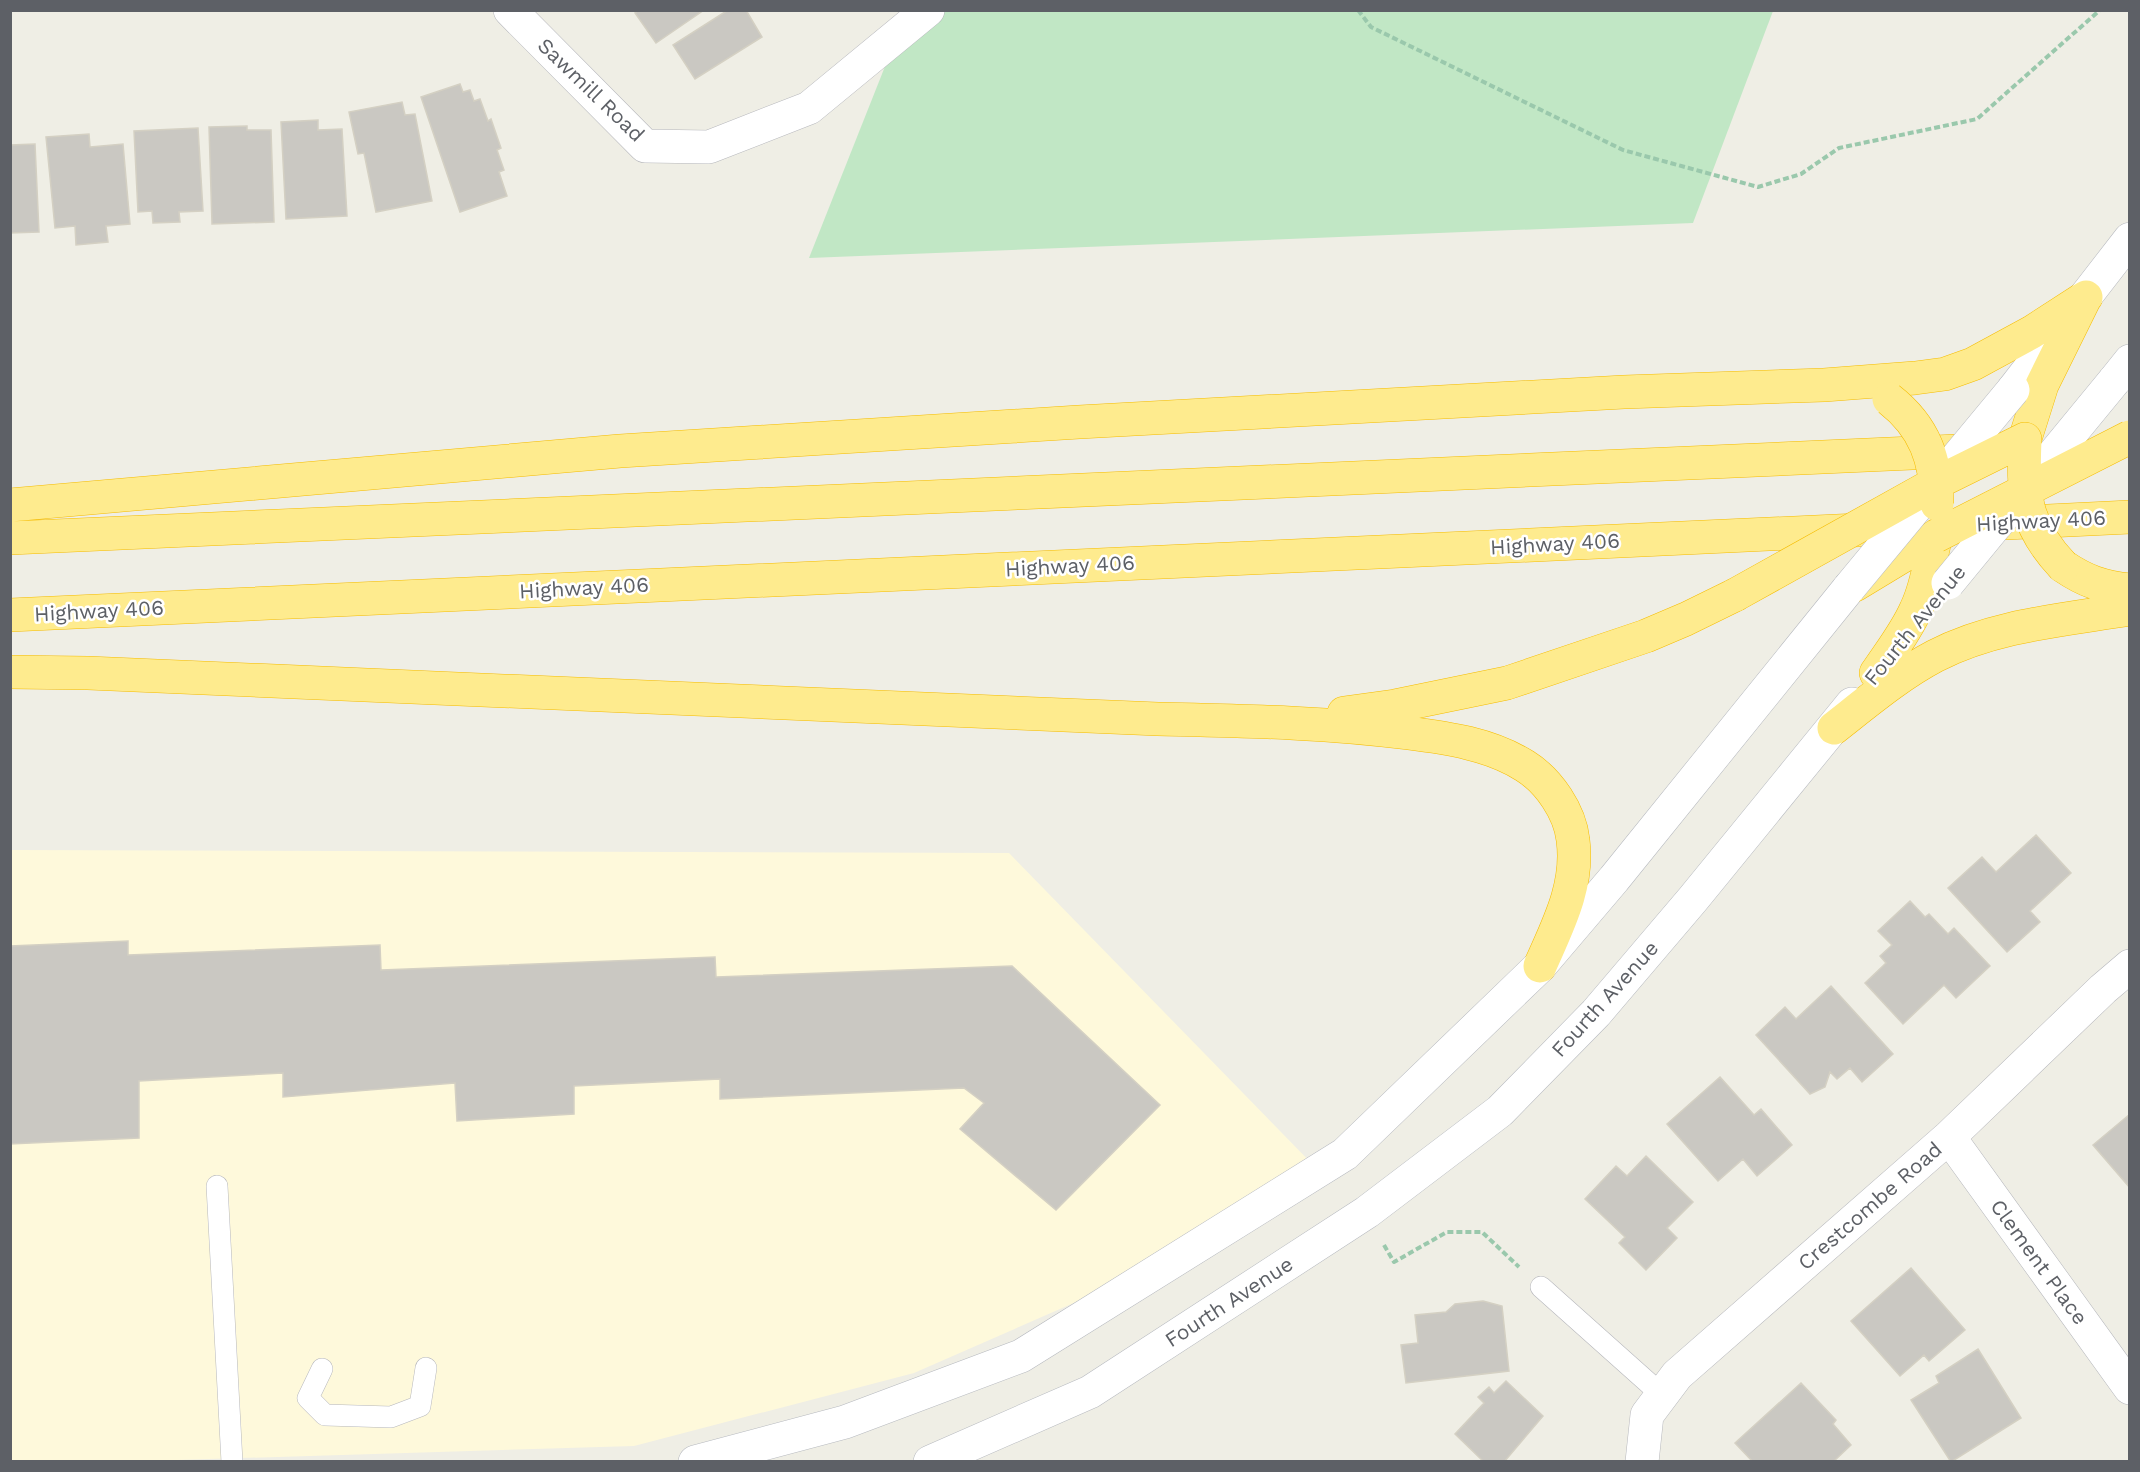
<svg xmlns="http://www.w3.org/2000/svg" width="2140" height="1472" font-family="'Work Sans',sans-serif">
	<rect width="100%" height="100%" fill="#efeee5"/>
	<path fill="#fef9db" d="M 11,850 L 1009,853 L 1319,1171 L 1117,1284 L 914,1373 L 634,1446 L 145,1461 L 11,1462 Z"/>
	<path fill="#c1e7c5" d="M 907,11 L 1773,11 L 1693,223 L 809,258 Z"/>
	<path fill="#cac8c2" stroke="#d4d0c3" stroke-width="1.5" d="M 639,10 L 704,10 L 656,43 L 635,13 Z
		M 728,10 L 746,10 L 762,37 L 695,79 L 673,45 Z
		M 460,84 L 463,92 L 470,90 L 474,101 L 480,99 L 488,121 L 491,119 L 501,148 L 497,150 L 504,170 L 499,172 L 507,196 L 460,212 L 421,97 Z
		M 402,102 L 405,115 L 415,114 L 432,201 L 376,212 L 364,153 L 358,154 L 349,112 Z
		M 318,120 L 318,130 L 342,129 L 347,216 L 286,219 L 281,122 Z
		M 247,126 L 247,130 L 271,130 L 274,222 L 212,224 L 209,127 Z
		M 198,128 L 203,211 L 179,212 L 180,222 L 153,223 L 152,211 L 138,212 L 134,131 Z
		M 89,134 L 90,147 L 123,144 L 130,224 L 106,226 L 108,242 L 76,245 L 75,226 L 55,228 L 46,137 Z
		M 35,144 L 39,232 L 10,233 L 10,145 Z
		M 2036,835 L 2071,873 L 2030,911 L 2040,922 L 2007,952 L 1948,888 L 1982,857 L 1996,872 Z
		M 1910,901 L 1925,917 L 1929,914 L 1948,934 L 1954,928 L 1990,966 L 1956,998 L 1944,985 L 1903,1024 L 1865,983 L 1886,963 L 1880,956 L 1892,945 L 1878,931 Z
		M 128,941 L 128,955 L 380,945 L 381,970 L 715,957 L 716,977 L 1012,966 L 1160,1105 L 1056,1210 L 960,1129 L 984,1103 L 964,1088 L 720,1099 L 720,1079 L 574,1086 L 574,1114 L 457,1121 L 455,1083 L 283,1097 L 283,1073 L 139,1081 L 139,1138 L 10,1144 L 10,946 Z
		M 1831,986 L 1893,1054 L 1862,1082 L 1850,1068 L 1837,1079 L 1830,1072 L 1825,1087 L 1810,1094 L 1756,1035 L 1785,1007 L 1796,1019 Z
		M 1720,1077 L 1754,1115 L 1761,1109 L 1792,1145 L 1757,1176 L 1743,1159 L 1718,1181 L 1667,1124 Z
		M 2130,1114 L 2130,1188 L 2093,1145 Z
		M 1646,1156 L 1693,1202 L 1667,1228 L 1677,1238 L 1646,1270 L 1619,1243 L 1625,1237 L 1585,1199 L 1616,1166 L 1627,1176 Z
		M 1911,1268 L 1965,1330 L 1929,1361 L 1924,1355 L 1900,1376 L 1851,1321 Z
		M 1483,1301 L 1502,1306 L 1509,1371 L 1406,1383 L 1401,1345 L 1418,1343 L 1415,1315 L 1446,1312 L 1455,1304 Z
		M 1978,1349 L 2021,1418 L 1951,1462 L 1911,1400 L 1939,1383 L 1936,1376 Z
		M 1506,1381 L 1543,1416 L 1504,1462 L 1484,1462 L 1455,1434 L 1484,1403 L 1478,1397 L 1489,1387 L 1494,1393 Z
		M 1801,1383 L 1836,1420 L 1833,1424 L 1851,1445 L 1833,1462 L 1753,1462 L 1735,1443 Z"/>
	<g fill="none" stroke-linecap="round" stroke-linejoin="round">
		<defs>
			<path id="service" d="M 217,1186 L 232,1462
				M 1541,1287 L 1662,1395
				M 322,1369 L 308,1398 L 325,1415 L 391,1417 L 420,1406 L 426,1368"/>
			<path id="minor" d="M 510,10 L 645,146 L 709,147 L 809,108 L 928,10
				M 1949,1137 L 2130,1388
				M 1642,1462 L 1647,1415 L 1677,1375 L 1949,1137 L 2103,989 L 2130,966"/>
			<path id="secondary" d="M 2114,381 L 2130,361
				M 2013,390 L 2130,239
				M 695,1462 L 845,1422 L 1021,1356 L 1345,1154 L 1540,966 L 1614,879 L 1849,588
				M 930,1462 L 1090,1392 L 1367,1212 L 1500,1111 L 1596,1013 L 1693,899 L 1852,704"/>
			<path id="motorway" d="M 2025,439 L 2042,385 L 2085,298
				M 10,505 L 620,451 L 1079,422 L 1624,392 L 1824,385 L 1915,378 L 1945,374 L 1973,364 L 2032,332 L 2086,297
				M 2005,523 L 2130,517
				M 10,538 L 1957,451
				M 2063,566 C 2085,581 2102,587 2130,590
				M 1855,585 L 1936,536
				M 10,615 L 1858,530
				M 10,672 L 88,673 L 1158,719 C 1242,721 1325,722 1408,733 C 1448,738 1490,744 1525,766 C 1549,781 1570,812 1573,840 C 1579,886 1558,925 1540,966
				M 1876,673 C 1890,652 1906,632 1916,609 C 1927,587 1930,560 1936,536
				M 1344,713 L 1395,706 L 1507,683 L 1646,636 L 1686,619 L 1735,595
				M 1834,728 C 1866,703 1899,675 1935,656 C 1995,625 2064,620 2130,609"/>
		</defs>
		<use href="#service" stroke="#b6b7bc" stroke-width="22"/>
		<use href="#minor" stroke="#b6b7bc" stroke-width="34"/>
		<use href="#secondary" stroke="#b6b9bf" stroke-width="34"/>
		<use href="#motorway" stroke="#f5bc00" stroke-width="34"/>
		<path stroke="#9ac8ac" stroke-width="4" stroke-dasharray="6 3" stroke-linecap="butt" d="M 1358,10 L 1371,27 L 1623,150 L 1758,187 L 1801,174 L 1839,148 L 1977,119 L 2100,10
			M 1384,1245 L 1394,1262 L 1447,1232 L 1482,1232 L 1519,1267"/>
		<use href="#service" stroke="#fff" stroke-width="21"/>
		<use href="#minor" stroke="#fff" stroke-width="33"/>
		<use href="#secondary" stroke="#fff" stroke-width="33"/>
		<use href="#motorway" stroke="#feeb8e" stroke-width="33"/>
		<defs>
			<path id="secondary-bridge" d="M 1948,583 L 2114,381
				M 1849,588 L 2013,390"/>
			<path id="motorway-bridge" d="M 1889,399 C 1925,427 1936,460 1937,504
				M 1936,536 L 2130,437
				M 1735,595 L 1936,483 L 2025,439 C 2023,493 2023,524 2063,566"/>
		</defs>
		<use href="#secondary-bridge" stroke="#b6b9bf" stroke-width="34" stroke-linecap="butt"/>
		<use href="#motorway-bridge" stroke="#f5bc00" stroke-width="34" stroke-linecap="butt"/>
		<use href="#secondary-bridge" stroke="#fff" stroke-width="33"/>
		<use href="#motorway-bridge" stroke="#feeb8e" stroke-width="33"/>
	</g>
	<g text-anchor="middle" stroke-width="5" stroke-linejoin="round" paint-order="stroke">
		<g font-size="21" fill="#5d6066" stroke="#fff">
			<text transform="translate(591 90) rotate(44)" y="7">Sawmill Road</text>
			<text transform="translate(2041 521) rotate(-3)" y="7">Highway 406</text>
			<text transform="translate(1555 544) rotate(-3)" y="7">Highway 406</text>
			<text transform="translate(1070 566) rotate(-3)" y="7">Highway 406</text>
			<text transform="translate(584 588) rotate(-3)" y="7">Highway 406</text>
			<text transform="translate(99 611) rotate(-3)" y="7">Highway 406</text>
			<text transform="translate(1915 625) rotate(-51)" y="7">Fourth Avenue</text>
			<text transform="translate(1605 999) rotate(-48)" y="7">Fourth Avenue</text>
			<text transform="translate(1870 1206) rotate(-41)" y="7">Crestcombe Road</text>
			<text transform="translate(2039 1262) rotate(54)" y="7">Clement Place</text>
			<text transform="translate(1229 1302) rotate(-33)" y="7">Fourth Avenue</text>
		</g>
	</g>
	<rect width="2140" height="1472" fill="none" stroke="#5d6066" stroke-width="24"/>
</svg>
